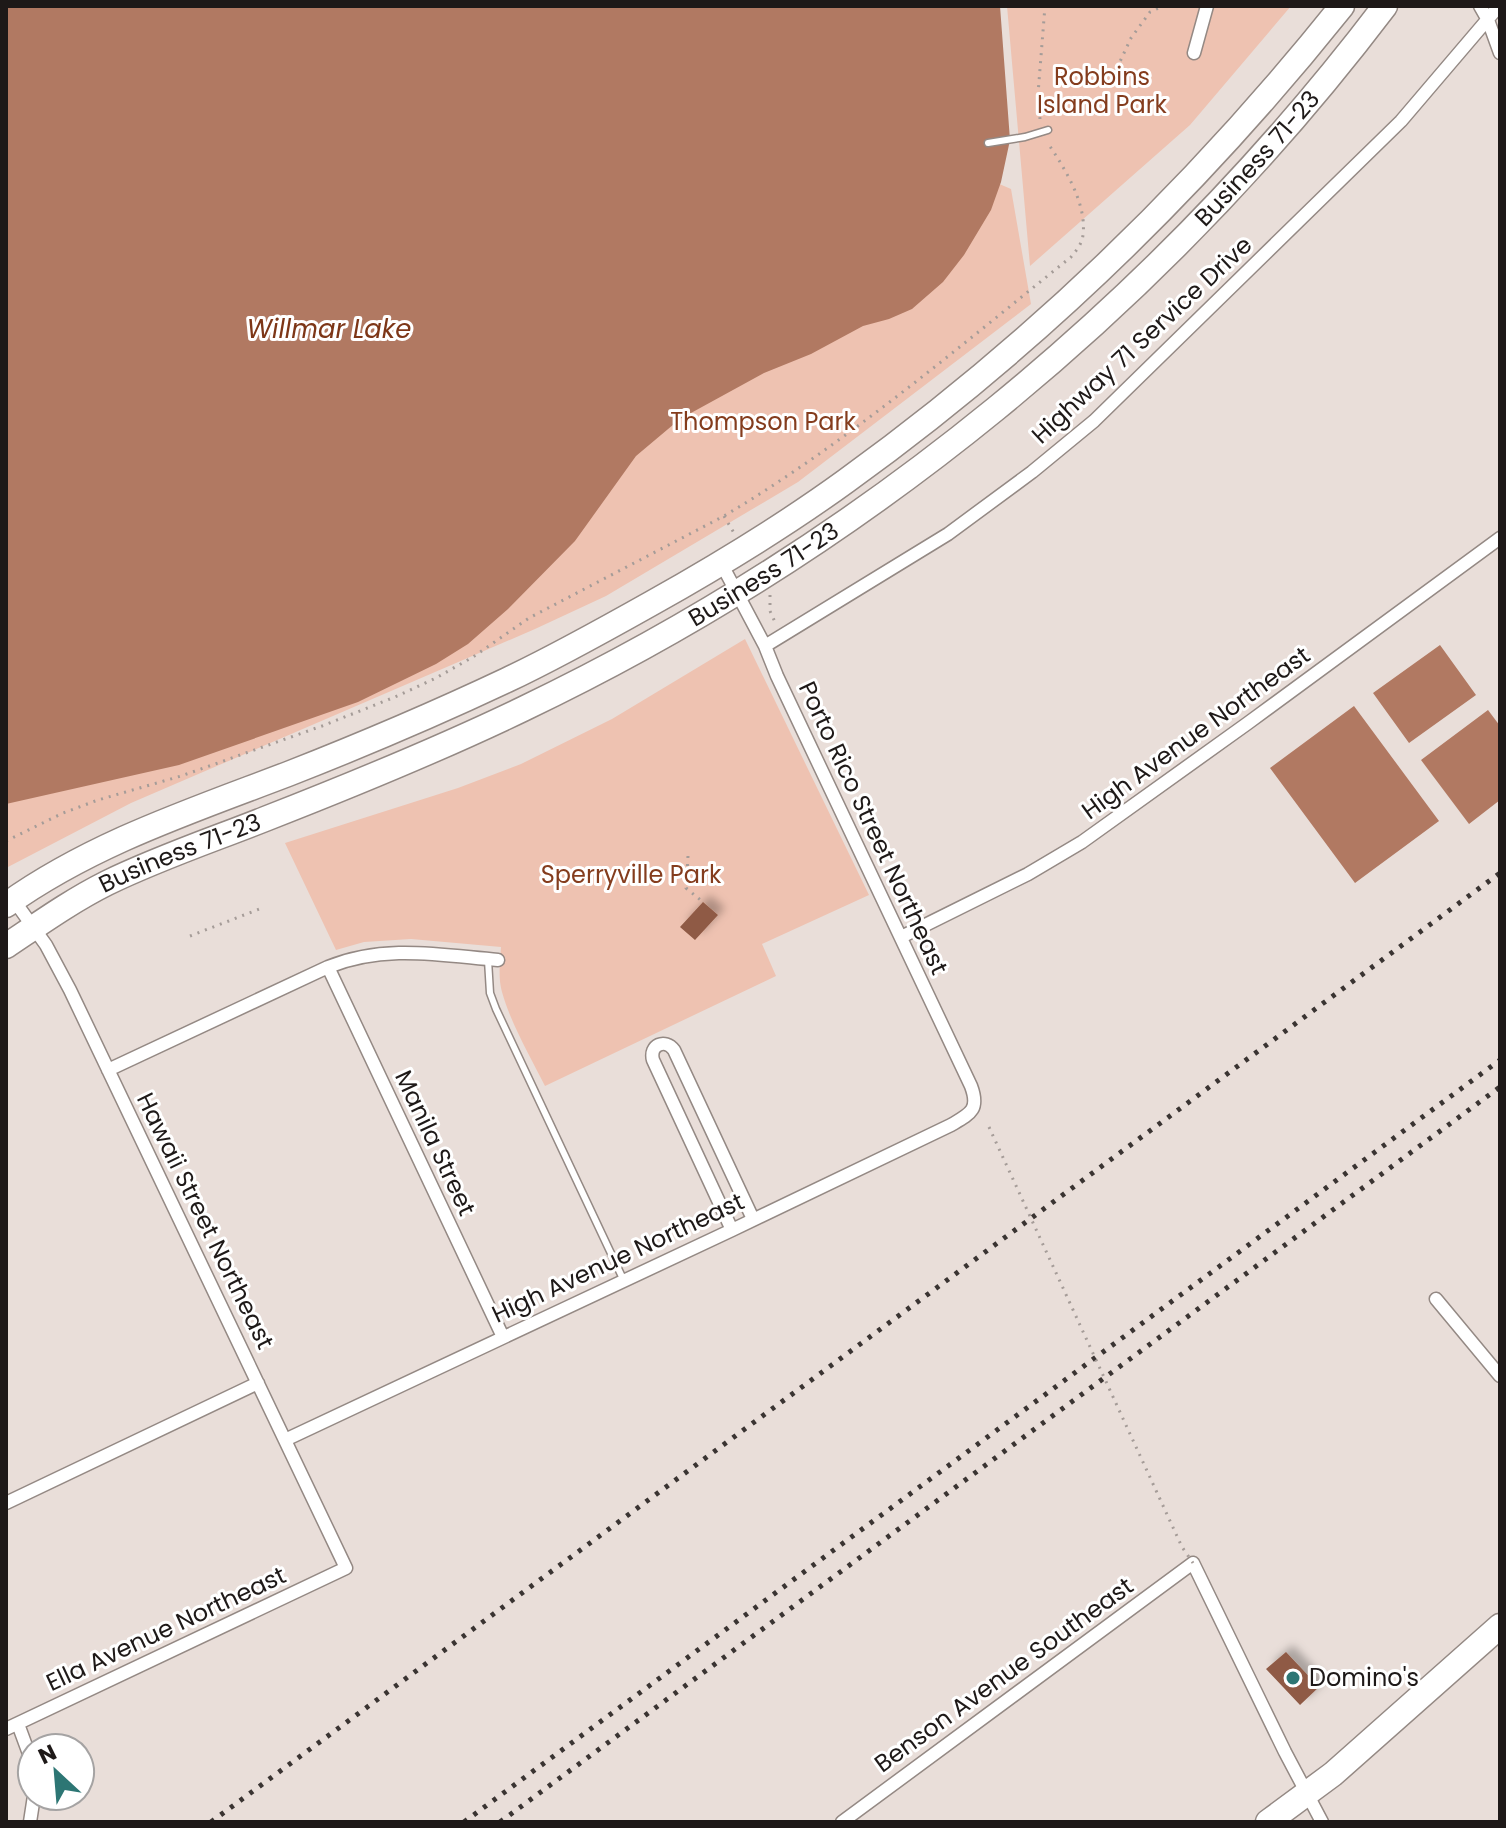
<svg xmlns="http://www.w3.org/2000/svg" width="1506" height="1828" font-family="Poppins,sans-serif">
	<defs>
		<filter id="shadow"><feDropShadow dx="7" dy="-7" stdDeviation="4" flood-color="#0004"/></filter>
	</defs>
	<rect width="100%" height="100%" fill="#e9ded9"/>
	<path fill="#eec2b1" d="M 1007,6 L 1291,6 L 1190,125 L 1030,266 Z
		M 983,177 L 1011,189 L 1031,304 L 798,482 L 606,596 L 535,629 L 131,803 L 6,868 L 6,786 L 684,393 Z
		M 745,639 L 869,895 L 762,944 L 776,976 L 545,1086 C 530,1056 511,1024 502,992 C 498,978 500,962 501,947 L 411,939 L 364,942 L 336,950 L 285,843 L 458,788 L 521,764 L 612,719 Z"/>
	<path fill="#b17962" d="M 6,6 L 1000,6 L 1010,140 L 1001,182 L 991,210 L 964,255 L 943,282 L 912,309 L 889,319 L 863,326 L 811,354 L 764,373 L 680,419 L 636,456 L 575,541 L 508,609 L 468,644 L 436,664 L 358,702 L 179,765 L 6,804 Z
		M 1440,645 L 1476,695 L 1409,743 L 1373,693 Z
		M 1354,706 L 1439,821 L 1355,883 L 1270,768 Z
		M 1488,710 L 1500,726 L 1500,800 L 1469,824 L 1421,760 Z"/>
	<path fill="#8f5a45" filter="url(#shadow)" d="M 703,902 L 718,915 L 695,940 L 680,927 Z
		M 1286,1652 L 1319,1687 L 1300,1705 L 1266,1669 Z"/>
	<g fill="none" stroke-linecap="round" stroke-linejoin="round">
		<defs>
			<path id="lane" d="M 988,143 L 1025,137 L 1048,130
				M 488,960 L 490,993 L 496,1009 L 624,1281"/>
			<path id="street" d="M 1480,6 L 1488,20 L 1500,53
				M 1194,53 L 1207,6
				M 765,646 L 948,534 L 1032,472 L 1094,421 L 1401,121 L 1499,6
				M 901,937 L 1028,874 L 1082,842 L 1248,723 L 1500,538
				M 328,967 L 503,1337
				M 108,1070 L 328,967 C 385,944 439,955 498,960
				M 732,1230 L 653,1060 C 649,1045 665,1038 674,1050 L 753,1219
				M 1436,1299 L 1500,1376
				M 285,1440 L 732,1230 L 951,1125 C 970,1114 980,1110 971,1086 L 777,676 L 765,646 L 721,563
				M 6,1503 L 258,1383
				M 18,1724 L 32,1762
				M 6,1729 L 346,1568 L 70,990 L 46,945 L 13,899
				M 30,1822 L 34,1796
				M 842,1822 L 1193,1563 L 1285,1752 L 1322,1822"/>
			<g id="highway">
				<path d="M 6,905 C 91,844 191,811 288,774 C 362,745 435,714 507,680 C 556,657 604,630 652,603 C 718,566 784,526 846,481 C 1032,347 1199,185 1342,6"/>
				<path id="s1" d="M 6,946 C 39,924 71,901 107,883 C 158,858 212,840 265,819 C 352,785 438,750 523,709 C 860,548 1159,304 1385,6"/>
				<path d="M 1268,1822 L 1333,1774 L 1500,1626"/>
			</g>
		</defs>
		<use href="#lane" stroke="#948984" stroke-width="9"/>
		<use href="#street" stroke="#948984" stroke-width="15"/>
		<use href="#highway" stroke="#948984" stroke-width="27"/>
		<path stroke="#a59c98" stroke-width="3" stroke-dasharray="2 6" stroke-linecap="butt" d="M 1117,68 L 1131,38 L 1150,12 L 1163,6
			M 1040,119 L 1038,94 L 1045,6
			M 724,516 L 734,533
			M 770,595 L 770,611 L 775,622
			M 6,841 L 63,813 L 98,800 L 181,776 L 322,726 L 395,697 L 436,678 L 473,657 L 529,618 L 724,516 C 848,442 959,347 1071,257 C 1076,251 1082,244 1083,235 C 1087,203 1064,167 1047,142
			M 688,856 L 686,888 L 703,902
			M 190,936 L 262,908"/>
		<use href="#lane" stroke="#fff" stroke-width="6"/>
		<use href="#street" stroke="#fff" stroke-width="12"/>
		<use href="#highway" stroke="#fff" stroke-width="24"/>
		<path stroke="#3a3432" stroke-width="5" stroke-dasharray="4 8" stroke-linecap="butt" d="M 211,1822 L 1500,873
			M 464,1822 L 1500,1060
			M 500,1822 L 1500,1087"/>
		<path stroke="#a59c98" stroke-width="3" stroke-dasharray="2 6" stroke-linecap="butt" d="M 989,1127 L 1182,1547 L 1193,1563"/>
	</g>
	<circle fill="#2d7674" stroke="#fff" stroke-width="3" cx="1293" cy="1678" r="8"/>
	<g text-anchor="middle" stroke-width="6" stroke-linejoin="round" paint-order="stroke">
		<g font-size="24" fill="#843c1d" stroke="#fff">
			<text x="1102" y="85">Robbins<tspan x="1102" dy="28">Island Park</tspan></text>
			<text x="763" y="430">Thompson Park</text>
			<text x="631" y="883">Sperryville Park</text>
		</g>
		<g font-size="24" fill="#1e1918" stroke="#fff">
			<text dy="8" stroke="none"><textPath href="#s1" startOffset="1494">Business 71-23</textPath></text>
			<text transform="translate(1142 340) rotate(-43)" y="8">Highway 71 Service Drive</text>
			<text dy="8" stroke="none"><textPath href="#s1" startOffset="846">Business 71-23</textPath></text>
			<text transform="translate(1196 733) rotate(-36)" y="8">High Avenue Northeast</text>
			<text transform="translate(873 828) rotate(65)" y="8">Porto Rico Street Northeast</text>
			<text dy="8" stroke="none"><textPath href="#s1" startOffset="198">Business 71-23</textPath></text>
			<text transform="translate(435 1143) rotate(65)" y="8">Manila Street</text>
			<text transform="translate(205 1221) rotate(64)" y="8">Hawaii Street Northeast</text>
			<text transform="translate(618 1258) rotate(-25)" y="8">High Avenue Northeast</text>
			<text transform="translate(166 1629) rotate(-25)" y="8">Ella Avenue Northeast</text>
			<text transform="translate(1004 1675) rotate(-36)" y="8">Benson Avenue Southeast</text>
		</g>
		<g font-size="24" fill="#1e1918" stroke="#fff" text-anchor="start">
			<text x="1309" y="1686">Domino's</text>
		</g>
		<g font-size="26" font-style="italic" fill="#7d3617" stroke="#fff">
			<text x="329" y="338">Willmar Lake</text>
		</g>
	</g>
	<rect width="1506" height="1828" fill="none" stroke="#1e1918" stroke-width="16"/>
	<g transform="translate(56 1772) rotate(334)"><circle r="38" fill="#ffffff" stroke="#a5a3a3" stroke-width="2"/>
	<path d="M0-6L14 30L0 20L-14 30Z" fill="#2d7674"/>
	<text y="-12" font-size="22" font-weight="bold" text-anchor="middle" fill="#1e1918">N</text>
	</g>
</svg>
